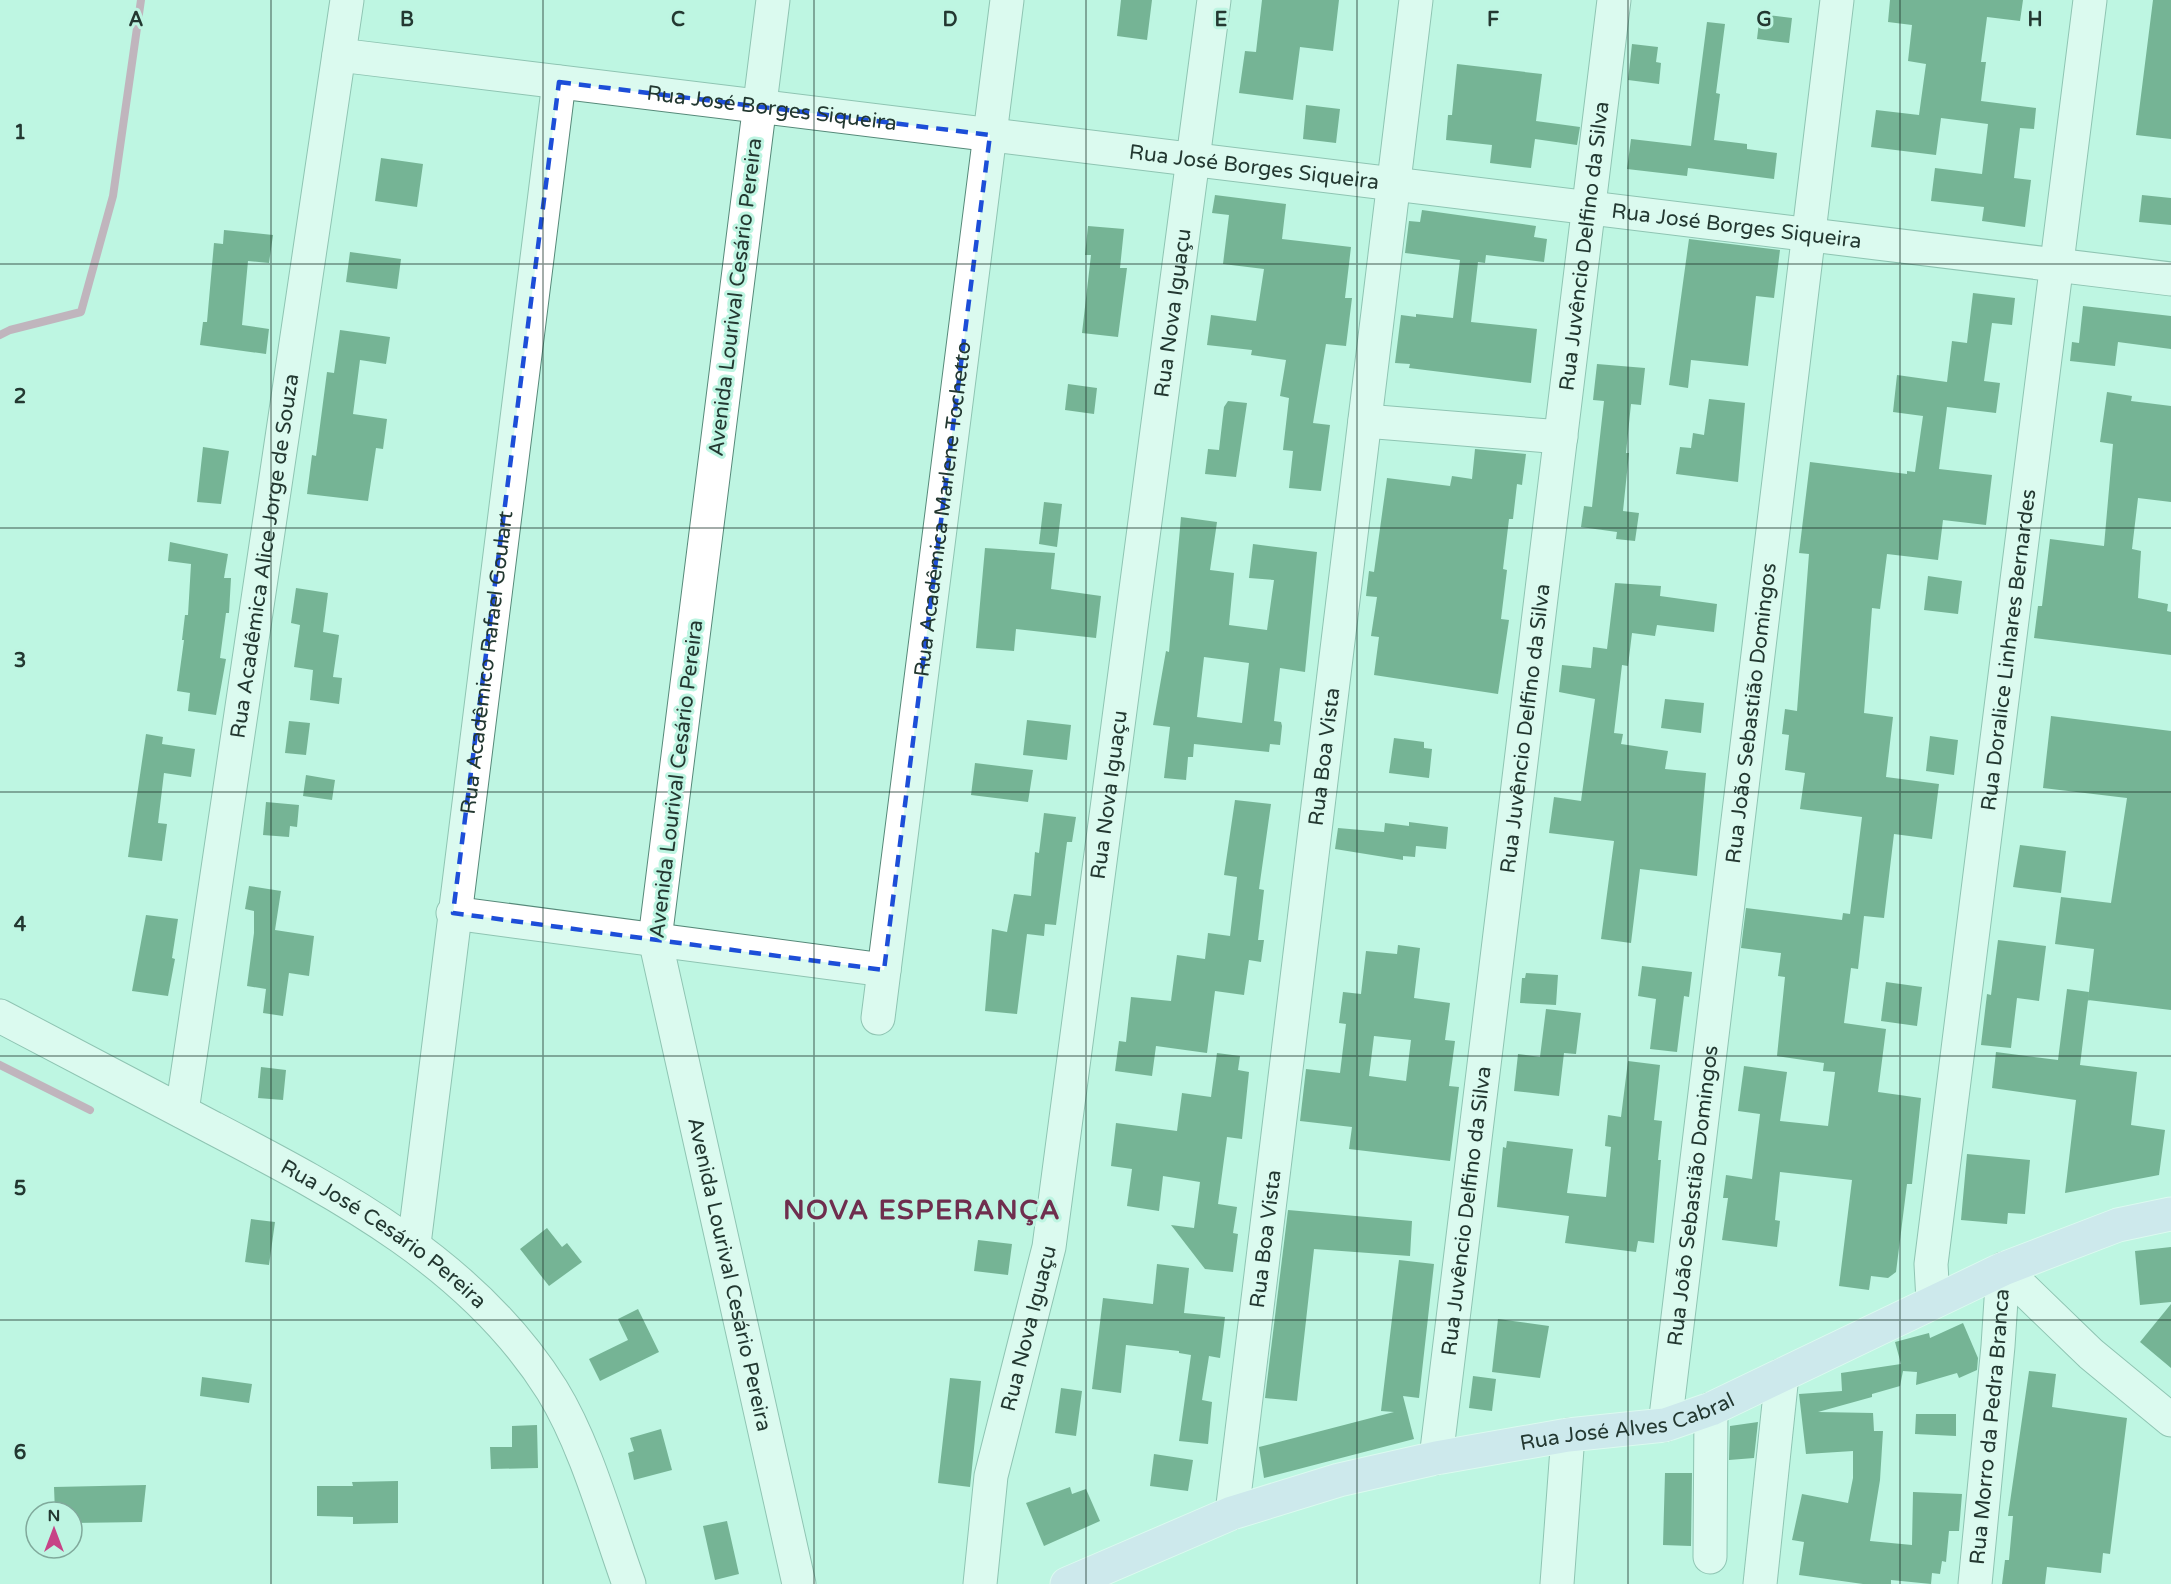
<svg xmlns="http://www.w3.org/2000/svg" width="2171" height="1584" font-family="'Varela Round',sans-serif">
	<rect width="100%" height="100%" fill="#bef5e2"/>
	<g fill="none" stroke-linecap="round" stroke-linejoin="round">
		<path stroke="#c36791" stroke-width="8" d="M 0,335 L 10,330 L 81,312 L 113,196 L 141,0
			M 0,1065 L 90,1110"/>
	</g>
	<path fill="#1d6538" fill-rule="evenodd" d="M 1121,0 L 1152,0 L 1147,40 L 1117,36 Z
		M 1262,0 L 1339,0 L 1333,51 L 1300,47 L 1293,100 L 1239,93 L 1245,51 L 1256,52 Z
		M 1890,0 L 2023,0 L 2020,21 L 1987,17 L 1981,62 L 1986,62 L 1981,101 L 2036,108 L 2034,129 L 2020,128 L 2014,178 L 2031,180 L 2025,227 L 1982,221 L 1984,207 L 1931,201 L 1935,168 L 1982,174 L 1988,124 L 1941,118 L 1936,155 L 1871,147 L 1876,110 L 1919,115 L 1926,64 L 1908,61 L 1912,25 L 1888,22 Z
		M 2153,0 L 2171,0 L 2171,139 L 2136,135 Z
		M 1760,14 L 1792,18 L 1789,43 L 1757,39 Z
		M 1707,22 L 1725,24 L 1716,93 L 1720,94 L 1714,140 L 1747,144 L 1747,149 L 1777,153 L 1774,179 L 1688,168 L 1687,176 L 1627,169 L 1631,139 L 1691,146 Z
		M 1632,44 L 1658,47 L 1656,62 L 1661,63 L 1659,84 L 1628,80 Z
		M 1457,64 L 1542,74 L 1536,121 L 1580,127 L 1577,145 L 1535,139 L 1531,168 L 1490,163 L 1492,145 L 1446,140 L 1448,115 L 1452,115 Z
		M 1306,105 L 1340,109 L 1336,143 L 1303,139 Z
		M 381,158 L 423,164 L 417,207 L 375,201 Z
		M 1215,195 L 1286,204 L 1282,239 L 1351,247 L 1345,298 L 1352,298 L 1346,346 L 1326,344 L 1313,423 L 1330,425 L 1321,491 L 1289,488 L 1293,451 L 1283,450 L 1289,398 L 1280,396 L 1286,360 L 1251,355 L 1252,350 L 1207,345 L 1211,315 L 1256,321 L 1264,269 L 1223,264 L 1229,215 L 1212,213 Z
		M 2142,195 L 2171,198 L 2171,225 L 2139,222 Z
		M 1422,210 L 1536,226 L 1534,237 L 1547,239 L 1544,262 L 1486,255 L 1485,263 L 1478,262 L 1471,322 L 1537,329 L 1531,383 L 1409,368 L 1410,364 L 1395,363 L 1401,315 L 1416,317 L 1416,314 L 1453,318 L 1460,260 L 1405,253 L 1409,221 L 1420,222 Z
		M 1088,226 L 1124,229 L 1120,268 L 1127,268 L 1118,337 L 1082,333 L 1091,255 L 1085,255 Z
		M 224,230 L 273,235 L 269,263 L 248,261 L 242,325 L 269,329 L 266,354 L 200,345 L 203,322 L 207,322 L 214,243 L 223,244 Z
		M 1689,239 L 1780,250 L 1774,298 L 1756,296 L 1748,366 L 1691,360 L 1688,388 L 1669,385 Z
		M 350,252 L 401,259 L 397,289 L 346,282 Z
		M 1973,293 L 2015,298 L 2012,325 L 1992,323 L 1984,381 L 2000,383 L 1996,413 L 1947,407 L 1939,469 L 1992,475 L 1986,525 L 1943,520 L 1938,560 L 1887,554 L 1880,609 L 1872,608 L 1864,713 L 1893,717 L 1886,777 L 1939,784 L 1932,839 L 1894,834 L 1884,918 L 1864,916 L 1858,969 L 1851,968 L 1844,1023 L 1886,1029 L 1878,1092 L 1921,1098 L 1912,1184 L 1907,1184 L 1896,1272 L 1888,1278 L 1871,1276 L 1869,1290 L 1839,1286 L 1852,1180 L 1780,1172 L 1775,1220 L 1780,1221 L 1777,1247 L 1722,1240 L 1728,1198 L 1723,1198 L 1726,1175 L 1752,1179 L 1760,1114 L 1738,1111 L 1744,1066 L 1787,1072 L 1780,1121 L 1828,1126 L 1835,1072 L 1823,1071 L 1824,1063 L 1777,1056 L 1785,977 L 1778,976 L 1781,953 L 1741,948 L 1746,908 L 1842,920 L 1843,913 L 1850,914 L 1862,817 L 1800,809 L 1805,773 L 1785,770 L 1789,735 L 1782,734 L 1785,709 L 1797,711 L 1809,554 L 1799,553 L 1810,462 L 1907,474 L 1907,471 L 1915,472 L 1923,416 L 1893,412 L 1897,375 L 1947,382 L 1952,341 L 1967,343 Z
		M 2083,306 L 2171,316 L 2171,349 L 2118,342 L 2115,366 L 2070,361 L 2072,342 L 2079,343 Z
		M 340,330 L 390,337 L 386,364 L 360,360 L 353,414 L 387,419 L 383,449 L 376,448 L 368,501 L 307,494 L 312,455 L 316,456 L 327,372 L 334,373 Z
		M 1597,364 L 1645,368 L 1641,405 L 1631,404 L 1626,453 L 1629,453 L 1623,511 L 1639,513 L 1635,541 L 1616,539 L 1617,532 L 1581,527 L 1584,506 L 1592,507 L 1604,401 L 1593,400 Z
		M 1068,384 L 1097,388 L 1094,414 L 1065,410 Z
		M 2107,392 L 2132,396 L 2131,401 L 2171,406 L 2171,502 L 2138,498 L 2132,549 L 2141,551 L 2138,598 L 2168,604 L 2167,611 L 2171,612 L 2171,655 L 2034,638 L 2038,606 L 2042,606 L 2050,539 L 2104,546 L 2113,444 L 2100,442 Z
		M 1709,399 L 1745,403 L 1738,482 L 1676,474 L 1680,447 L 1691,448 L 1693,433 L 1704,435 Z
		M 1228,401 L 1247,403 L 1236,477 L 1205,474 L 1208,449 L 1219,450 L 1224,407 Z
		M 203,447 L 229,451 L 221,504 L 197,502 Z
		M 1475,449 L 1526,454 L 1522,485 L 1517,484 L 1513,519 L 1509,519 L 1503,569 L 1507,570 L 1501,619 L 1509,620 L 1498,694 L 1374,675 L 1379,637 L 1371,636 L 1377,597 L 1366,596 L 1369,571 L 1374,572 L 1387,478 L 1450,486 L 1452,476 L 1472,479 Z
		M 1044,502 L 1062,504 L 1057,547 L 1039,544 Z
		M 1181,517 L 1217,522 L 1210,570 L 1234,573 L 1229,625 L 1267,630 L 1274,580 L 1249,578 L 1253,544 L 1317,552 L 1305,672 L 1280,668 L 1274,721 L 1281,722 L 1282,726 L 1280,745 L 1270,744 L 1269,752 L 1194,744 L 1193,757 L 1188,757 L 1186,780 L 1164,778 L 1170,727 L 1153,725 L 1166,651 L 1169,652 ZM 1204,657 L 1249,663 L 1242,723 L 1197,717 Z
		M 170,542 L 228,554 L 224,578 L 231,578 L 229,613 L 226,613 L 220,658 L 226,659 L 216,715 L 188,711 L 190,693 L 177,691 L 184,640 L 182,640 L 185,615 L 188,615 L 191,564 L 168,561 Z
		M 985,548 L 1055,553 L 1051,589 L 1101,596 L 1096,638 L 1016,629 L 1014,651 L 976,648 Z
		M 1928,576 L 1962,581 L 1958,614 L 1924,610 Z
		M 1615,583 L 1661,586 L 1660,596 L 1717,604 L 1714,632 L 1657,625 L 1655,636 L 1632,633 L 1628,666 L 1622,665 L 1614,733 L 1623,734 L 1621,744 L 1668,751 L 1665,769 L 1706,773 L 1697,876 L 1640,869 L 1631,943 L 1601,939 L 1614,841 L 1549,833 L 1554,797 L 1581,801 L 1595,699 L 1559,692 L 1562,665 L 1591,668 L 1593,647 L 1607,649 Z
		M 296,588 L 328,593 L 323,632 L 339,635 L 333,677 L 342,678 L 339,704 L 310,700 L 313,670 L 294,667 L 300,625 L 291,623 Z
		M 1665,699 L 1704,703 L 1701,733 L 1661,728 Z
		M 2051,716 L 2171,731 L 2171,1010 L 2088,1000 L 2094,949 L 2055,944 L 2061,897 L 2111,903 L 2127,798 L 2043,788 Z
		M 1027,720 L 1071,725 L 1067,760 L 1023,755 Z
		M 289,721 L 310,723 L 306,755 L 285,753 Z
		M 146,734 L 163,737 L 162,744 L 195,749 L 191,777 L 164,773 L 158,823 L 167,824 L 162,861 L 128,857 Z
		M 1930,736 L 1958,740 L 1954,775 L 1926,771 Z
		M 1394,738 L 1424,742 L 1424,748 L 1432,749 L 1429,778 L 1389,773 Z
		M 975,763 L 1033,770 L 1028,802 L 971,795 Z
		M 306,775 L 335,780 L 332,800 L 303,796 Z
		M 1235,800 L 1271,804 L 1259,889 L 1264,890 L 1258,940 L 1264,940 L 1261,962 L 1249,960 L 1244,995 L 1215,991 L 1207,1053 L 1156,1046 L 1152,1076 L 1115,1071 L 1119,1041 L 1126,1042 L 1131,997 L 1171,1001 L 1177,955 L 1205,959 L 1208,933 L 1230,936 L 1237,877 L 1224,875 Z
		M 266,802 L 299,805 L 297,827 L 290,826 L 289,837 L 263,835 Z
		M 1044,813 L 1076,817 L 1072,842 L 1067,842 L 1056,925 L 1045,924 L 1044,936 L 1027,934 L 1017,1014 L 985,1011 L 992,929 L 1007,932 L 1014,894 L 1031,896 L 1035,852 L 1039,853 Z
		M 1409,822 L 1448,827 L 1446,849 L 1416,846 L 1415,857 L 1403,856 L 1403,860 L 1335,849 L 1338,828 L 1384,832 L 1385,823 L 1409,826 Z
		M 2020,845 L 2066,851 L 2061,893 L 2013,887 Z
		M 249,886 L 281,891 L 275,930 L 314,936 L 309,976 L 289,973 L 283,1016 L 263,1013 L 266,989 L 247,986 L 254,933 L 254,911 L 245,909 Z
		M 146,915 L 178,919 L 172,958 L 175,959 L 168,996 L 132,991 Z
		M 1998,940 L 2046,946 L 2039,1001 L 2017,998 L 2011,1048 L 1981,1045 L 1987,994 L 1991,995 Z
		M 1398,945 L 1420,948 L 1414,998 L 1450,1003 L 1445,1040 L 1455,1041 L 1449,1086 L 1459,1087 L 1450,1161 L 1349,1149 L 1352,1127 L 1300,1121 L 1306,1069 L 1340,1073 L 1346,1024 L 1339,1023 L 1343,992 L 1361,994 L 1366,951 L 1397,954 ZM 1374,1036 L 1411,1040 L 1406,1081 L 1369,1076 Z
		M 1642,966 L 1692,972 L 1689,997 L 1684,996 L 1677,1052 L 1650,1049 L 1656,999 L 1638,996 Z
		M 1526,973 L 1558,975 L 1556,1005 L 1520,1003 L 1522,978 L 1525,978 Z
		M 1886,982 L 1922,987 L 1917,1026 L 1881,1021 Z
		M 2067,989 L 2089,992 L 2080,1065 L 2137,1072 L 2131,1125 L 2165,1130 L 2159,1175 L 2065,1193 L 2076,1100 L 1992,1088 L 1996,1052 L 2058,1060 Z
		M 1546,1009 L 1581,1013 L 1576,1054 L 1564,1053 L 1559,1096 L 1514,1091 L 1518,1054 L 1540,1057 Z
		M 1217,1053 L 1240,1056 L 1238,1070 L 1249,1072 L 1242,1139 L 1227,1137 L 1218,1204 L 1237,1207 L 1233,1233 L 1238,1234 L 1233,1272 L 1205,1269 L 1171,1225 L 1194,1228 L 1200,1182 L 1163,1176 L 1159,1211 L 1127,1206 L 1132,1169 L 1111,1166 L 1116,1123 L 1177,1131 L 1182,1093 L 1211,1097 Z
		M 1628,1061 L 1660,1065 L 1654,1120 L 1662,1121 L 1658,1160 L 1661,1160 L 1654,1243 L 1638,1241 L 1636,1252 L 1565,1243 L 1569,1216 L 1497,1207 L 1503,1147 L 1506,1148 L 1507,1141 L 1573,1149 L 1567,1193 L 1606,1197 L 1611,1147 L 1605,1146 L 1608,1115 L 1621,1117 Z
		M 261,1067 L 286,1070 L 283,1100 L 258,1098 Z
		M 1967,1154 L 2030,1160 L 2025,1214 L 2008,1213 L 2007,1224 L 1961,1220 Z
		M 1288,1210 L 1412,1221 L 1410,1256 L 1314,1249 L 1297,1401 L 1265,1398 Z
		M 251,1219 L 275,1222 L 269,1265 L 245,1262 Z
		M 547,1228 L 562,1247 L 567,1243 L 582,1262 L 549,1286 L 520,1249 Z
		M 978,1240 L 1012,1244 L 1008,1275 L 974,1271 Z
		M 2171,1247 L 2171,1302 L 2140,1305 L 2135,1251 Z
		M 1399,1260 L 1434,1264 L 1419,1398 L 1403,1396 L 1414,1439 L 1264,1478 L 1259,1447 L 1394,1412 L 1381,1411 Z
		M 1157,1264 L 1189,1268 L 1184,1313 L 1225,1317 L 1220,1358 L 1209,1356 L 1202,1400 L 1212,1402 L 1208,1444 L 1179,1441 L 1191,1355 L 1179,1353 L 1179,1351 L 1126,1345 L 1121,1393 L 1092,1389 L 1103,1298 L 1153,1304 Z
		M 2171,1304 L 2171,1368 L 2140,1342 Z
		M 638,1309 L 659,1352 L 600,1381 L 589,1359 L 628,1340 L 618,1319 Z
		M 1498,1319 L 1549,1326 L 1540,1378 L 1492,1372 Z
		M 1963,1323 L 1978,1358 L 1977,1370 L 1959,1378 L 1957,1373 L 1916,1385 L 1917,1372 L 1903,1371 L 1900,1386 L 1872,1394 L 1872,1397 L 1818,1412 L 1873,1413 L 1874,1431 L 1883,1431 L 1880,1480 L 1870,1541 L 1912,1545 L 1913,1492 L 1962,1494 L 1959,1531 L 1949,1531 L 1946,1562 L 1942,1561 L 1940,1574 L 1932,1573 L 1931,1584 L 1891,1580 L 1891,1584 L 1863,1584 L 1799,1575 L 1804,1542 L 1792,1540 L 1802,1494 L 1848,1503 L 1853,1478 L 1853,1451 L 1806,1454 L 1799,1394 L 1842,1391 L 1841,1373 L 1901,1364 L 1895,1342 L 1929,1333 L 1930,1338 Z
		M 2029,1371 L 2056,1374 L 2052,1407 L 2127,1418 L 2110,1554 L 2103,1553 L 2101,1573 L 2047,1567 L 2045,1584 L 2002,1584 L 2005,1560 L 2009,1560 L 2013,1516 L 2008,1516 Z
		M 1473,1376 L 1496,1379 L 1492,1411 L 1469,1408 Z
		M 202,1377 L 252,1384 L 249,1403 L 200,1396 Z
		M 950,1378 L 981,1381 L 970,1487 L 938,1483 Z
		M 1061,1388 L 1082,1391 L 1076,1436 L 1055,1433 Z
		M 1916,1414 L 1956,1414 L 1956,1436 L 1915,1434 Z
		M 1758,1422 L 1754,1458 L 1729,1460 L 1730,1426 Z
		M 537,1425 L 538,1468 L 491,1469 L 490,1447 L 512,1447 L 512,1426 Z
		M 661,1429 L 672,1470 L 634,1480 L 628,1453 L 634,1451 L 630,1438 Z
		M 1154,1454 L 1193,1460 L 1188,1491 L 1150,1486 Z
		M 1665,1473 L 1692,1473 L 1691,1546 L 1663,1545 Z
		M 398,1481 L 398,1523 L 353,1524 L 353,1517 L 317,1516 L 317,1486 L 353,1486 L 352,1482 Z
		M 146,1485 L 142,1522 L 72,1523 L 72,1512 L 55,1512 L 54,1487 Z
		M 1070,1487 L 1072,1494 L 1086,1489 L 1100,1521 L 1044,1546 L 1026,1503 Z
		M 727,1521 L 739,1574 L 715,1580 L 703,1526 Z"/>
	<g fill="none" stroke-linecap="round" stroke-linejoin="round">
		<defs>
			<g id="minor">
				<path id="s1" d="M 773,0 L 655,939 L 799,1584"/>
				<path id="s2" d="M 339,55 L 2171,279"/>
				<path d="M 1365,421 L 1561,437"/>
				<path d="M 453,913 L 884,970"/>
				<path id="s3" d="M 0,1016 C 71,1053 142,1091 213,1128 C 341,1195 473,1264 552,1390 C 586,1445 607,1523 629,1584"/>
				<path id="s4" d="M 878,1018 L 1007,0"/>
				<path id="s5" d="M 182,1111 L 347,0"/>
				<path id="s6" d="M 414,1244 L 559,82"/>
				<path d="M 2003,1269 L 2091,1354 L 2171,1420"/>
				<path id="s7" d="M 1933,1301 L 1931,1264 L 2090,0"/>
				<path id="s8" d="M 1665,1425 L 1837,0"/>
				<path id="s9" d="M 1436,1458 L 1614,0"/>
				<path id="s10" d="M 1232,1513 L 1416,0"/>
				<path d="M 1710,1557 L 1711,1409"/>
				<path id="s11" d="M 980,1584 L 991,1476 L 1049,1247 L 1214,0"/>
				<path d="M 1557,1584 L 1568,1435"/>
				<path d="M 1760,1584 L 1782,1375"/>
				<path id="s12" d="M 1975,1584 L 1998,1346 L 2003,1269"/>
			</g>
			<g id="major">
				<path id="s13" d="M 1067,1584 L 1232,1513 L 1339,1480 L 1436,1458 L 1568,1435 L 1665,1425 L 1711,1409 L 2003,1269 L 2118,1225 L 2171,1214"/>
			</g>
		</defs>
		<use href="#minor" stroke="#568979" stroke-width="35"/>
		<use href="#major" stroke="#fff" stroke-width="35"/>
		<use href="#minor" stroke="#fff" stroke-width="33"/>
		<use href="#major" stroke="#dfdaf8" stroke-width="33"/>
	</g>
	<path d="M0 0H2171V1584H0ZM 559,82 L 990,135 L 884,970 L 453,913 Z" fill="#bef5e2" fill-opacity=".55" fill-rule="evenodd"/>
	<path fill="none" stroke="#1d4ed8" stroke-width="4.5" stroke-dasharray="12 8" stroke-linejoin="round" d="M 559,82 L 990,135 L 884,970 L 453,913 Z"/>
	<path fill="none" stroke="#233831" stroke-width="1.5" stroke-opacity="0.55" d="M 271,0 L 271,1584M 543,0 L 543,1584M 814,0 L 814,1584M 1086,0 L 1086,1584M 1357,0 L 1357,1584M 1628,0 L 1628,1584M 1900,0 L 1900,1584M 0,264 L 2171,264M 0,528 L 2171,528M 0,792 L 2171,792M 0,1056 L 2171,1056M 0,1320 L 2171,1320"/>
	<g text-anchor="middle" stroke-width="6" stroke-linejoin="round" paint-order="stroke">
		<g font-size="21" fill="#233831" stroke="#bef5e2">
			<text dy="7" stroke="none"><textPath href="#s2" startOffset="436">Rua José Borges Siqueira</textPath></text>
			<text dy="7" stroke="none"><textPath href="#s2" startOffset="922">Rua José Borges Siqueira</textPath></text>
			<text dy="7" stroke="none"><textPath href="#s2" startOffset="1408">Rua José Borges Siqueira</textPath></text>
			<text dy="7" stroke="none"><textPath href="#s9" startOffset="1221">Rua Juvêncio Delfino da Silva</textPath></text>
			<text transform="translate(735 297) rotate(-83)" y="7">Avenida Lourival Cesário Pereira</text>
			<text dy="7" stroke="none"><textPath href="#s11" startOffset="1287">Rua Nova Iguaçu</textPath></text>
			<text dy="7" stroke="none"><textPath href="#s4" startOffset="513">Rua Acadêmica Marlene Tochetto</textPath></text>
			<text dy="7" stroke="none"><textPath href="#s5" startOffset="561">Rua Acadêmica Alice Jorge de Souza</textPath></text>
			<text dy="7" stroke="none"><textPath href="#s7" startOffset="656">Rua Doralice Linhares Bernardes</textPath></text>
			<text dy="7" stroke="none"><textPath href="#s6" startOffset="586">Rua Acadêmico Rafael Goulart</textPath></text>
			<text dy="7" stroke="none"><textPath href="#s8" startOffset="717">Rua João Sebastião Domingos</textPath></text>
			<text dy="7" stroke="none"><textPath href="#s9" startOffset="735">Rua Juvêncio Delfino da Silva</textPath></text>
			<text dy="7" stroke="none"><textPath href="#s10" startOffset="762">Rua Boa Vista</textPath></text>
			<text transform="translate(676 779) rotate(-83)" y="7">Avenida Lourival Cesário Pereira</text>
			<text dy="7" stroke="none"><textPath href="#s11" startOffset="801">Rua Nova Iguaçu</textPath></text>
			<text dy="7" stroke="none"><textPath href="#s8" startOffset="231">Rua João Sebastião Domingos</textPath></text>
			<text dy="7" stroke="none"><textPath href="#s9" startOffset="249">Rua Juvêncio Delfino da Silva</textPath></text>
			<text dy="7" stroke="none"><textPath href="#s3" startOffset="442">Rua José Cesário Pereira</textPath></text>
			<text dy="7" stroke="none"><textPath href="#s10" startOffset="276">Rua Boa Vista</textPath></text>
			<text dy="7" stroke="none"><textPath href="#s1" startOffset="1290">Avenida Lourival Cesário Pereira</textPath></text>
			<text dy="7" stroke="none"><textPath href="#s11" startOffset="261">Rua Nova Iguaçu</textPath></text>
			<text dy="7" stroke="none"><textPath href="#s13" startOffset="586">Rua José Alves Cabral</textPath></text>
			<text dy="7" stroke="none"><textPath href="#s12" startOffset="158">Rua Morro da Pedra Branca</textPath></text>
		</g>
		<g font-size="27" font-weight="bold" letter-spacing="1.5" fill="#6f2e4e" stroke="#bef5e2">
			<text x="922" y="1219">NOVA ESPERANÇA</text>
		</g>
	</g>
	<g font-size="20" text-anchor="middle" font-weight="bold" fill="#233831" stroke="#bef5e2" stroke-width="6" stroke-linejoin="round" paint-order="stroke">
		<text x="136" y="26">A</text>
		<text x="407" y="26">B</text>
		<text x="678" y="26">C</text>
		<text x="950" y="26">D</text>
		<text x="1221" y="26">E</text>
		<text x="1493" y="26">F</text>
		<text x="1764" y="26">G</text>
		<text x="2035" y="26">H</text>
		<text x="20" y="139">1</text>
		<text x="20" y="403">2</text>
		<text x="20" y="667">3</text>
		<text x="20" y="931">4</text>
		<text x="20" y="1195">5</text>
		<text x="20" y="1459">6</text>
	</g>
	<g transform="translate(54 1530)"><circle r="28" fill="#bef5e2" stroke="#80a99b" stroke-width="1.5"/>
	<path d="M0-4.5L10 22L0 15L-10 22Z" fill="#c74387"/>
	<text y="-9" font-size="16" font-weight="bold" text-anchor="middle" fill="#233831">N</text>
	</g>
</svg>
